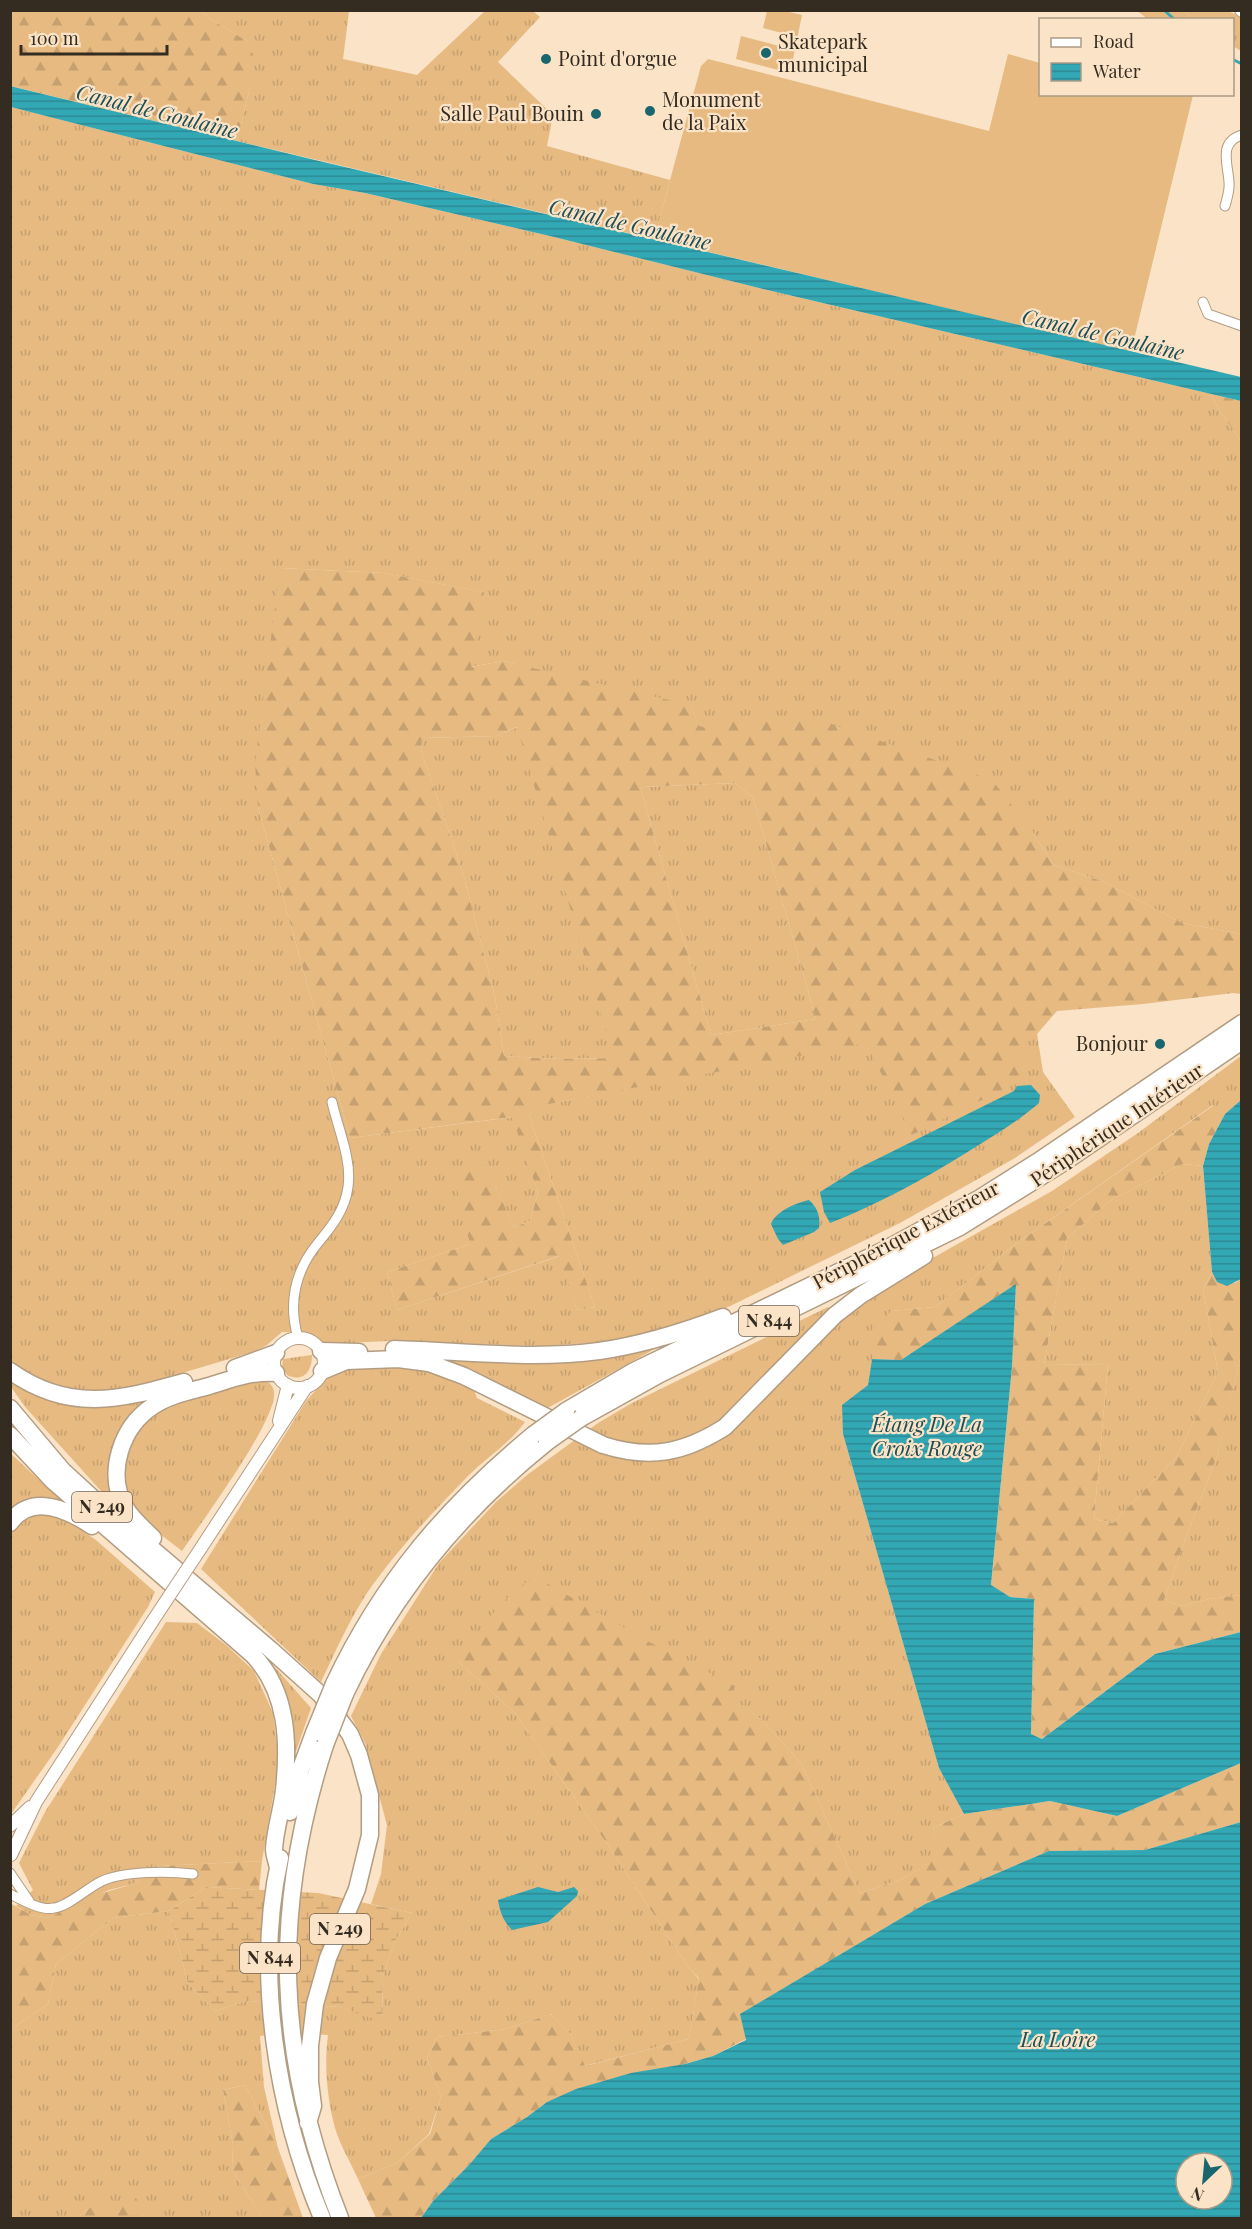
<svg xmlns="http://www.w3.org/2000/svg" width="1252" height="2229" font-family="'Playfair Display',serif">
	<defs>
		<pattern id="grass-tufts" width="24" height="20" patternUnits="userSpaceOnUse" patternTransform="scale(1.5)"><rect width="24" height="20" fill="#e6ba81"/><path d="M3 7l-1-3M5 7V3M7 7l1-3M15 17l-1-3M17 17v-4M19 17l1-3" fill="none" stroke="#c6a06f"/></pattern>
		<pattern id="forest-firs" width="22" height="20" patternUnits="userSpaceOnUse" patternTransform="scale(1.5)"><rect width="22" height="20" fill="#e6ba81"/><path d="M5 1l3.5 6h-7zM16 11l3.5 6h-7z" fill="#c6a06f"/></pattern>
		<pattern id="wetland-marsh" width="20" height="14" patternUnits="userSpaceOnUse" patternTransform="scale(1.5)"><rect width="20" height="14" fill="#e6ba81"/><path d="M1 5h8M5 5V1M11 12h8M15 12V8" fill="none" stroke="#c6a06f"/></pattern>
		<pattern id="water-rules" width="6" height="5" patternUnits="userSpaceOnUse" patternTransform="scale(1.5)"><rect width="6" height="5" fill="#33a8b5"/><path d="M0 2.5h6" fill="none" stroke="#2c8993"/></pattern>
	</defs>
	<rect width="100%" height="100%" fill="#fae3c6"/>
	<path fill="url(#grass-tufts)" d="M 201,11 L 349,11 L 343,59 L 417,75 L 485,11 L 533,11 L 540,17 L 498,62 L 553,115 L 547,146 L 670,180 L 654,239 L 237,141 L 251,83 L 247,41 L 212,20 Z
		M 1183,11 L 1228,11 L 1241,17 L 1241,51 L 1233,46 L 1232,20 L 1195,19 Z
		M 11,107 L 313,184 L 365,193 L 554,237 L 763,289 L 1211,394 L 1219,410 L 1241,441 L 1241,934 L 1182,923 L 1102,881 L 1053,865 L 1032,831 L 699,727 L 692,709 L 503,661 L 470,667 L 483,592 L 384,573 L 281,568 L 258,807 L 350,1138 L 513,1117 L 538,1193 L 530,1221 L 514,1227 L 486,1166 L 470,1244 L 387,1272 L 397,1310 L 560,1256 L 577,1310 L 595,1307 L 529,1115 L 538,1106 L 867,1042 L 913,1135 L 1023,1034 L 1037,1034 L 1043,1072 L 1075,1117 L 1015,1158 L 900,1223 L 726,1308 L 661,1331 L 605,1342 L 541,1346 L 389,1341 L 326,1344 L 305,1332 L 282,1332 L 267,1345 L 256,1351 L 162,1379 L 171,1406 L 258,1377 C 265,1380 273,1383 274,1392 C 278,1419 200,1524 182,1551 L 143,1521 L 130,1504 L 111,1502 L 26,1408 L 11,1387 Z
		M 518,727 L 615,1058 L 560,1059 L 504,1056 L 495,997 L 464,877 L 421,750 L 422,738 L 497,736 Z
		M 735,783 L 753,798 L 816,1019 L 711,1035 L 640,787 Z
		M 1241,1056 L 1241,1100 L 1225,1114 L 1213,1105 L 1016,1244 L 935,1307 L 891,1311 L 872,1359 L 868,1385 L 843,1405 L 843,1434 L 939,1768 L 964,1814 L 933,1828 L 942,1856 L 902,1879 L 860,1893 L 801,1763 L 761,1719 L 731,1698 L 734,1686 L 651,1644 L 459,1662 L 515,1713 L 610,1848 L 689,1968 L 699,1979 L 689,2039 L 584,2066 L 571,2035 L 551,2014 L 506,2029 L 437,2037 L 427,2058 L 441,2097 L 429,2134 L 397,2163 L 358,2179 C 351,2163 340,2145 335,2128 C 327,2098 324,2065 328,2035 L 286,2033 L 260,2036 L 264,2087 L 278,2148 L 245,2085 L 223,2090 L 233,2145 L 232,2169 L 262,2218 L 100,2218 L 91,2207 L 76,2218 L 11,2218 L 11,2029 L 48,2004 L 56,1964 L 113,1918 L 169,1911 L 188,1983 L 215,2011 L 246,2001 L 340,2007 L 383,2021 L 382,1979 L 395,1941 L 412,1913 L 371,1904 L 381,1874 L 387,1825 L 365,1743 L 351,1716 L 381,1654 L 439,1563 L 496,1502 L 527,1475 L 598,1423 L 632,1403 L 828,1307 L 840,1318 L 883,1286 L 1052,1191 L 1138,1133 Z
		M 1182,1164 L 1203,1166 L 1212,1272 L 1203,1289 L 1218,1372 L 1177,1456 L 1113,1523 L 1094,1519 L 1108,1364 L 1044,1365 L 1067,1238 L 1111,1200 Z
		M 660,1346 L 544,1410 L 445,1361 L 447,1357 Z
		M 312,1355 C 312,1371 304,1383 287,1375 L 282,1367 L 283,1359 Z
		M 1241,1355 L 1241,1595 L 1209,1599 L 1182,1606 L 1164,1600 L 1185,1540 L 1217,1456 Z
		M 394,1366 L 445,1374 L 473,1387 L 477,1398 L 525,1422 C 510,1443 487,1457 469,1475 C 433,1512 396,1551 367,1593 C 349,1621 335,1652 321,1682 L 201,1569 L 306,1401 C 313,1394 319,1386 326,1380 C 343,1364 372,1367 394,1366 Z
		M 11,1454 L 61,1500 L 59,1516 L 96,1540 L 155,1592 L 148,1607 L 58,1747 L 11,1814 Z
		M 166,1622 L 197,1623 L 226,1645 L 254,1671 L 273,1713 L 279,1761 L 262,1861 L 159,1866 L 133,1884 L 109,1890 L 49,1918 L 31,1915 L 16,1906 L 33,1890 L 19,1863 L 45,1812 Z
		M 264,1655 L 311,1708 L 290,1768 L 292,1726 L 288,1700 Z"/>
	<path fill="url(#forest-firs)" fill-rule="evenodd" d="M 10,11 L 201,11 L 212,20 L 247,41 L 254,57 L 251,83 L 237,141 L 11,86 Z
		M 1137,11 L 1183,11 L 1195,19 L 1148,19 Z
		M 1211,394 L 1241,401 L 1241,441 L 1219,410 Z
		M 280,568 L 384,573 L 484,592 L 471,667 L 503,661 L 677,702 L 692,709 L 699,726 L 716,731 L 735,717 L 829,723 L 992,780 L 1032,831 L 1053,865 L 1102,881 L 1182,923 L 1241,934 L 1241,994 L 1233,993 L 1143,1004 L 1057,1011 L 1037,1034 L 1023,1034 L 1024,1079 L 912,1135 L 866,1043 L 539,1106 L 529,1115 L 595,1307 L 577,1310 L 559,1256 L 397,1310 L 387,1272 L 470,1244 L 454,1177 L 486,1165 L 514,1227 L 530,1221 L 538,1193 L 512,1117 L 350,1138 L 258,807 L 255,763 ZM 517,727 L 614,1058 L 560,1059 L 504,1056 L 495,997 L 464,877 L 421,750 L 422,738 L 497,736 ZM 735,783 L 753,798 L 816,1019 L 711,1035 L 640,787 Z
		M 1214,1105 L 1225,1114 L 1209,1144 L 1203,1166 L 1182,1164 L 1111,1200 L 1067,1238 L 1044,1365 L 1108,1364 L 1094,1519 L 1113,1523 L 1177,1456 L 1218,1372 L 1203,1289 L 1212,1272 L 1217,1282 L 1235,1283 L 1241,1279 L 1241,1355 L 1226,1420 L 1217,1456 L 1185,1540 L 1164,1600 L 1182,1606 L 1209,1599 L 1241,1595 L 1241,1632 L 1155,1654 L 1042,1739 L 1031,1734 L 1034,1599 L 1010,1597 L 991,1586 L 1012,1367 L 1016,1285 L 901,1360 L 872,1359 L 876,1347 L 869,1333 L 891,1311 L 935,1307 L 1016,1244 Z
		M 534,1576 L 651,1643 L 735,1686 L 732,1698 L 761,1719 L 801,1763 L 860,1893 L 902,1879 L 941,1856 L 933,1828 L 964,1814 L 1050,1801 L 1117,1816 L 1241,1763 L 1241,1822 L 1145,1850 L 1049,1851 L 925,1904 L 741,2014 L 746,2039 L 713,2056 L 547,2102 L 527,2117 L 491,2139 L 469,2165 L 433,2201 L 421,2218 L 376,2218 L 358,2179 L 397,2163 L 430,2134 L 441,2097 L 427,2058 L 437,2037 L 506,2029 L 551,2014 L 571,2035 L 585,2066 L 689,2039 L 699,1978 L 689,1968 L 610,1848 L 515,1713 L 459,1662 L 485,1622 L 511,1594 Z
		M 262,1861 L 259,1890 L 206,1887 L 169,1911 L 113,1918 L 56,1964 L 48,2004 L 11,2029 L 10,1903 L 31,1915 L 49,1918 L 89,1897 L 133,1884 L 159,1866 Z
		M 245,2085 L 278,2148 L 303,2218 L 262,2218 L 232,2169 L 233,2145 L 223,2090 Z
		M 136,2198 L 145,2215 L 76,2218 L 91,2207 Z"/>
	<path fill="url(#wetland-marsh)" d="M 206,1887 L 318,1893 L 412,1913 L 395,1941 L 382,1979 L 383,2022 L 340,2007 L 246,2001 L 215,2011 L 188,1983 L 169,1911 Z"/>
	<path fill="#e6ba81" d="M 767,11 L 785,11 L 802,15 L 790,73 L 736,59 L 741,36 L 783,47 L 786,34 L 763,28 Z
		M 1008,54 L 1040,63 L 1040,94 L 1193,95 L 1131,352 L 654,239 L 701,66 L 708,59 L 989,131 Z"/>
	<path fill="url(#water-rules)" fill-rule="evenodd" d="M 10,86 L 315,160 L 1241,377 L 1241,401 L 763,289 L 554,237 L 365,193 L 313,184 L 38,114 L 11,107 Z
		M 1031,1085 L 1040,1095 L 1039,1103 C 1016,1123 991,1137 966,1153 C 922,1180 879,1204 830,1223 L 824,1212 L 820,1192 L 855,1170 L 1014,1091 L 1017,1086 Z
		M 1241,1100 L 1241,1279 L 1227,1286 L 1217,1282 L 1212,1272 L 1203,1166 L 1209,1144 L 1225,1114 Z
		M 809,1200 C 817,1207 821,1217 819,1228 L 814,1232 L 783,1245 L 778,1239 L 771,1224 C 776,1211 796,1203 809,1200 Z
		M 1016,1284 L 1012,1367 L 991,1585 L 1010,1597 L 1034,1599 L 1031,1734 L 1042,1739 L 1155,1654 L 1241,1632 L 1241,1763 L 1117,1816 L 1050,1801 L 964,1814 L 939,1768 L 843,1434 L 842,1405 L 868,1385 L 872,1359 L 901,1360 Z
		M 1241,1822 L 1241,2218 L 421,2218 L 433,2201 L 469,2165 L 491,2139 L 527,2117 L 547,2102 L 576,2089 L 631,2073 L 685,2064 L 713,2056 L 746,2040 L 740,2014 L 925,1904 L 1049,1851 L 1145,1850 ZM 1186,2163 L 1222,2163 L 1222,2199 L 1186,2199 Z
		M 538,1887 L 558,1892 L 574,1887 L 578,1891 L 577,1896 L 548,1922 L 512,1930 C 503,1921 500,1912 498,1900 Z"/>
	<g fill="none" stroke-linecap="round" stroke-linejoin="round">
		<path stroke="#33a8b5" stroke-width="3" d="M 1164,10 L 1175,20
			M 1232,59 L 1242,64"/>
		<defs>
			<path id="street" d="M 1225,206 C 1227,198 1230,190 1229,182 C 1228,164 1218,142 1242,135
				M 1203,302 L 1208,314 L 1242,326
				M 298,1338 C 288,1303 295,1271 318,1243 C 332,1226 345,1210 348,1187 C 352,1159 338,1129 332,1102
				M 10,1873 L 29,1901
				M 10,1894 C 22,1900 41,1911 54,1908 C 69,1906 87,1888 102,1881 C 124,1871 168,1871 193,1874"/>
			<path id="secondary" d="M 1241,10 L 1242,11
				M274 1363a25 25 0 1 1 50 0a25 25 0 1 1-50 0Z
				M 279,1421 L 288,1385
				M 201,1548 L 307,1386
				M 10,1826 L 30,1807
				M 11,1855 L 36,1802 L 152,1622"/>
			<path id="highway" d="M 394,1349 C 462,1351 532,1360 599,1351 C 642,1345 683,1332 723,1317
				M 321,1351 L 359,1352
				M 235,1368 L 276,1353
				M 10,1371 C 69,1413 120,1400 184,1382
				M 322,1371 L 346,1361 L 398,1359 L 429,1363 L 464,1376 L 603,1445 C 650,1460 684,1453 725,1427 L 835,1315 L 861,1295 L 924,1256
				M 10,1408 L 63,1471 L 98,1503 L 271,1650 L 321,1695 L 350,1734 L 359,1755 L 370,1795 L 370,1835 L 357,1889 L 328,1958 L 315,2004 L 310,2046 L 310,2082 L 313,2106 L 308,2123
				M 566,1411 L 634,1371 L 884,1250 L 980,1198 L 1037,1162 L 1242,1023
				M 581,1418 L 660,1374 L 960,1227 L 1066,1161 L 1242,1041
				M 10,1435 L 53,1481 L 253,1655 C 288,1692 289,1743 284,1790 C 282,1809 275,1830 274,1849 C 274,1855 277,1862 278,1868
				M 10,1523 C 31,1492 68,1510 92,1526
				M 153,1538 C 144,1529 132,1519 125,1507 C 106,1473 121,1427 153,1406 C 169,1395 191,1391 209,1386 C 232,1379 252,1371 276,1373
				M 334,1684 C 382,1582 447,1506 533,1435
				M 345,1694 C 392,1594 461,1511 547,1442
				M 325,1745 C 271,1912 276,2055 340,2218
				M 290,1812 L 301,1768 L 314,1733
				M 280,1858 C 254,1974 277,2110 322,2218"/>
		</defs>
		<use href="#street" stroke="#b39d82" stroke-width="11"/>
		<use href="#secondary" stroke="#b39d82" stroke-width="14"/>
		<use href="#highway" stroke="#b39d82" stroke-width="19"/>
		<use href="#street" stroke="#fff" stroke-width="9"/>
		<use href="#secondary" stroke="#fff" stroke-width="12"/>
		<use href="#highway" stroke="#fff" stroke-width="16"/>
		<defs>
			<path id="secondary-bridge" d="M 152,1622 L 201,1548"/>
			<path id="highway-bridge" d="M 533,1435 L 566,1411
				M 547,1442 L 581,1418
				M 314,1733 L 334,1684
				M 325,1745 L 345,1694"/>
		</defs>
		<use href="#secondary-bridge" stroke="#b39d82" stroke-width="14" stroke-linecap="butt"/>
		<use href="#highway-bridge" stroke="#b39d82" stroke-width="19" stroke-linecap="butt"/>
		<use href="#secondary-bridge" stroke="#fff" stroke-width="12"/>
		<use href="#highway-bridge" stroke="#fff" stroke-width="16"/>
	</g>
	<g fill="#19666e" stroke="#fae3c6" stroke-width="2">
		<circle cx="766" cy="53" r="6"/>
		<circle cx="546" cy="59" r="6"/>
		<circle cx="650" cy="111" r="6"/>
		<circle cx="596" cy="114" r="6"/>
		<circle cx="1160" cy="1044" r="6"/>
	</g>
	<g text-anchor="middle" stroke-width="4.5" stroke-linejoin="round" paint-order="stroke">
		<g fill="#fae3c6" stroke="#706352" stroke-width="1.5">
			<rect x="739" y="1306" width="60" height="30" rx="4.5"/>
			<rect x="72" y="1492" width="60" height="30" rx="4.5"/>
			<rect x="310" y="1914" width="60" height="30" rx="4.5"/>
			<rect x="240" y="1943" width="60" height="30" rx="4.5"/>
		</g>
		<g font-size="18" font-weight="bold" fill="#352c21">
			<text x="769" y="1327">N 844</text>
			<text x="102" y="1513">N 249</text>
			<text x="340" y="1935">N 249</text>
			<text x="270" y="1964">N 844</text>
		</g>
		<g font-size="20" fill="#352c21" stroke="#fae3c6" text-anchor="start">
			<text x="778" y="49">Skatepark<tspan x="778" dy="23">municipal</tspan></text>
			<text x="558" y="66">Point d'orgue</text>
			<text x="662" y="107">Monument<tspan x="662" dy="23">de la Paix</tspan></text>
			<text x="584" y="121" text-anchor="end">Salle Paul Bouin</text>
			<text x="1148" y="1051" text-anchor="end">Bonjour</text>
		</g>
		<g font-size="20" fill="#352c21" stroke="#fae3c6">
			<text transform="translate(1117 1125) rotate(-34)" y="7">Périphérique Intérieur</text>
			<text transform="translate(906 1235) rotate(-28)" y="7">Périphérique Extérieur</text>
		</g>
		<g font-size="21" font-style="italic" fill="#1e4f54" stroke="#fae3c6">
			<text transform="translate(157 112) rotate(14)" y="7">Canal de Goulaine</text>
			<text transform="translate(630 225) rotate(13)" y="7">Canal de Goulaine</text>
			<text transform="translate(1103 335) rotate(13)" y="7">Canal de Goulaine</text>
			<text x="927" y="1432">Étang De La<tspan x="927" dy="24">Croix Rouge</tspan></text>
			<text x="1058" y="2047">La Loire</text>
		</g>
	</g>
	<rect width="1252" height="2229" fill="none" stroke="#352c21" stroke-width="24"/>
	<rect x="1039" y="18" width="195" height="78" fill="#fae3c6" stroke="#ab9a84" stroke-width="1.5"/>
	<rect x="1051" y="38" width="30" height="9" fill="#ffffff" stroke="#ab9a84" stroke-width="1.5"/>
	<text x="1093" y="48" font-size="18" fill="#352c21">Road</text>
	<rect x="1051" y="63" width="30" height="18" fill="url(#water-rules)" stroke="#ab9a84" stroke-width="1.5"/>
	<text x="1093" y="78" font-size="18" fill="#352c21">Water</text>
	<g transform="translate(1204 2181) rotate(206)"><circle r="28" fill="#fae3c6" stroke="#ab9a84" stroke-width="1.5"/>
	<path d="M0-4.5L10 22L0 15L-10 22Z" fill="#19666e"/>
	<text y="-9" font-size="16" font-weight="bold" text-anchor="middle" fill="#352c21">N</text>
	</g>
	<path d="M21 45v9h146v-9" fill="none" stroke="#352c21" stroke-width="3"/>
	<text x="30" y="45" font-size="18" fill="#352c21" stroke="#fae3c6" stroke-width="4.5" paint-order="stroke">100 m</text>
</svg>
